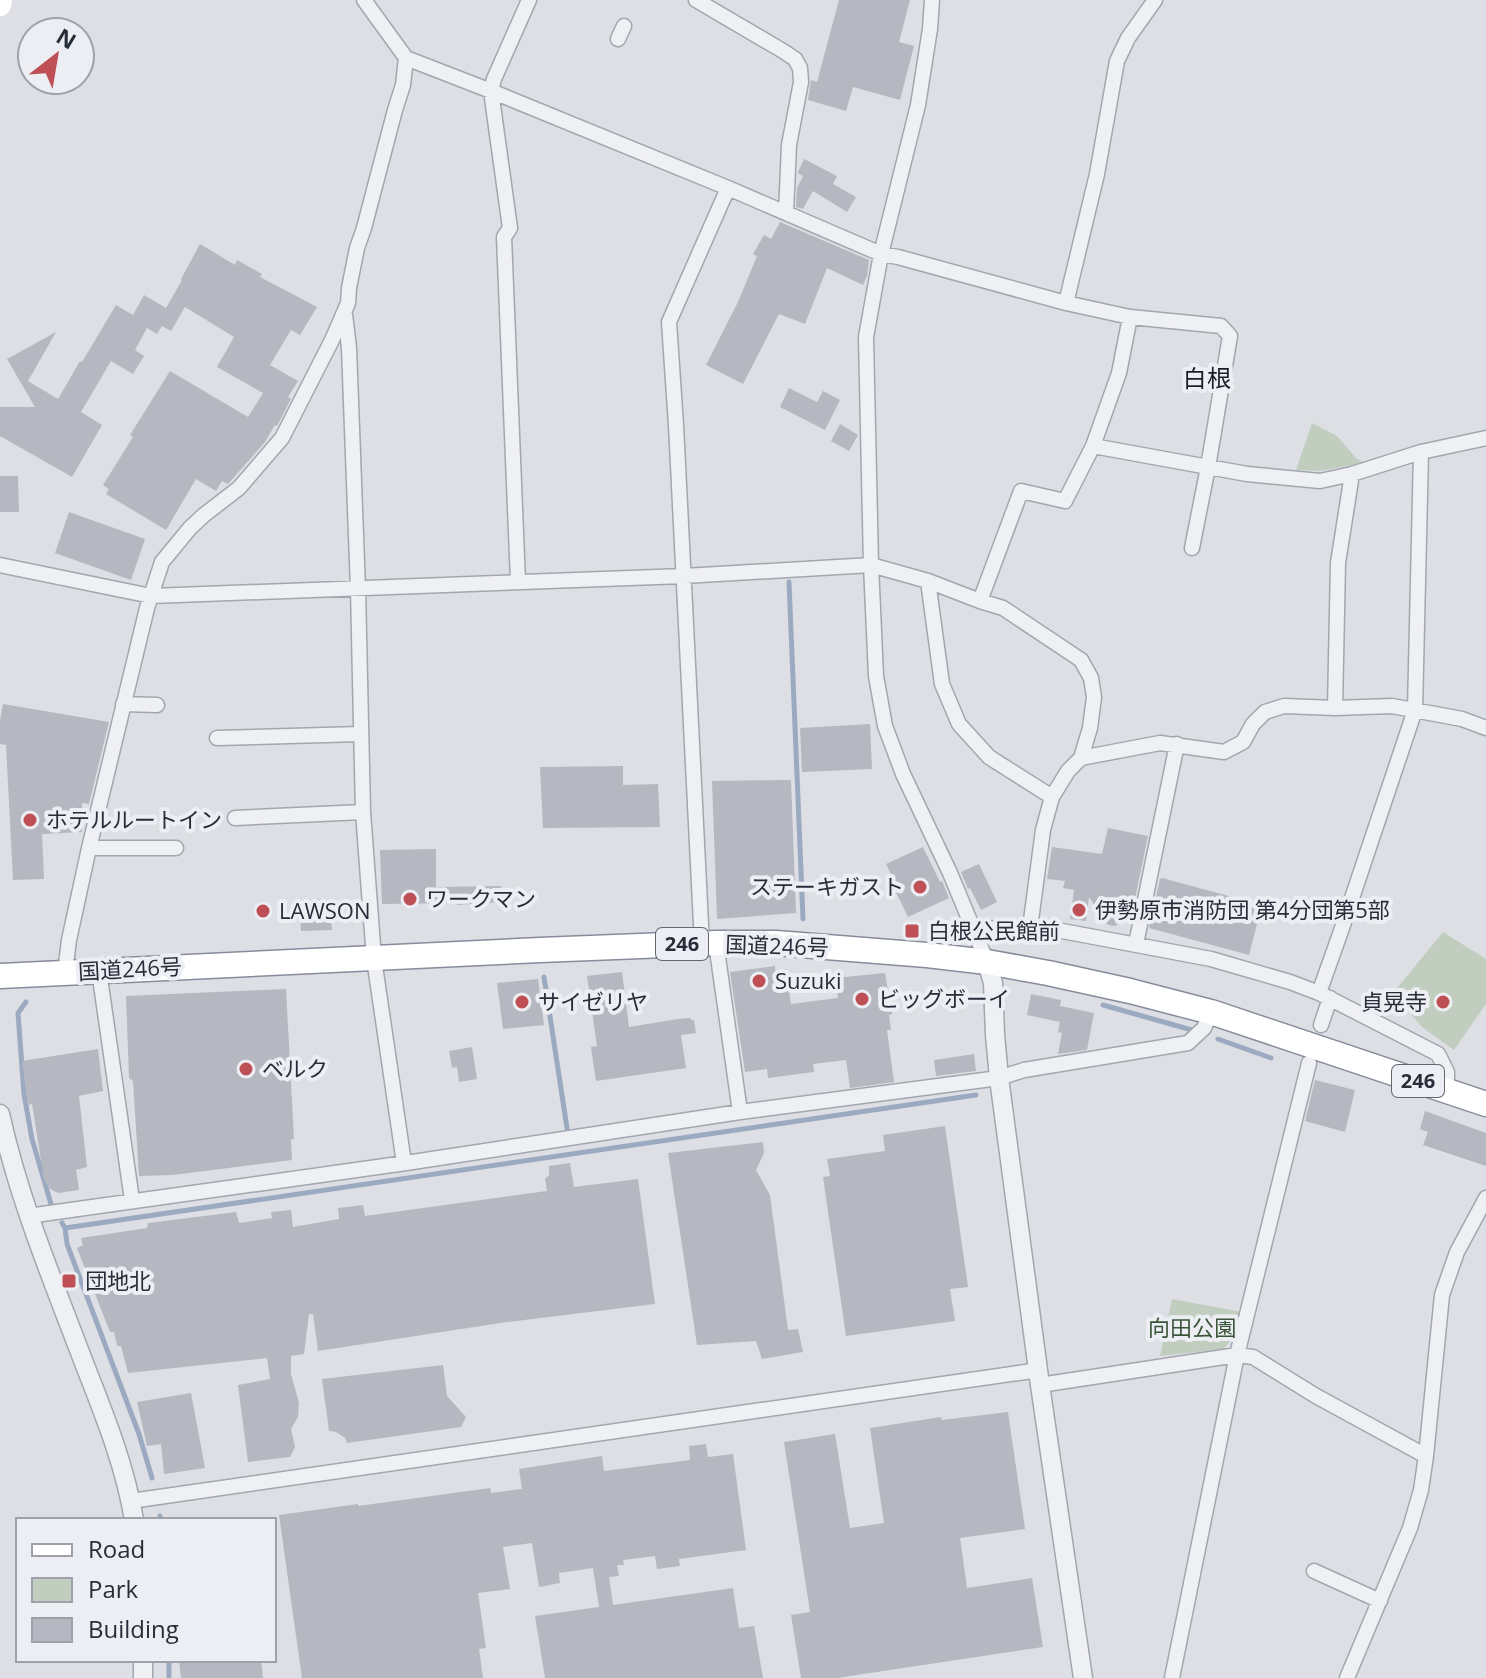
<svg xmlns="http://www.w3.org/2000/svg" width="1486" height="1678" font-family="'Open Sans','Noto Sans JP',sans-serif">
	<rect width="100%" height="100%" fill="#dddfe5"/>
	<path fill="#c1cebf" d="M 1312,423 L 1337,436 L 1357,459 L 1364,463 L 1319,471 L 1296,470 Z
		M 1443,932 L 1486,959 L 1486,1004 L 1454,1050 L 1422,1027 L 1393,993 Z
		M 1172,1299 L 1242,1312 L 1234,1337 L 1223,1349 L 1160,1356 Z"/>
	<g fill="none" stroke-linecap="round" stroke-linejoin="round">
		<path stroke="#9caac1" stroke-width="5" d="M 789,582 L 803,919
			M 544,977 L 567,1128
			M 26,1002 L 18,1013 L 24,1094 L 32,1139 L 51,1204
			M 1103,1005 L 1192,1030
			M 1218,1039 L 1271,1058
			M 62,1223 L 65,1228 L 67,1244 L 139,1434 L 152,1478
			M 65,1228 L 976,1095
			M 160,1516 L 161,1520
			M 169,1660 L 169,1678"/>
	</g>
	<path fill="#b5b8c1" d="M 839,0 L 910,0 L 899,42 L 914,46 L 900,100 L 853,87 L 846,111 L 808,100 L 811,80 L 817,82 Z
		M 804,159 L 837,176 L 833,184 L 856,197 L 847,212 L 813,191 L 803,209 L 796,207 L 797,188 L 803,176 L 798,173 L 798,172 Z
		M 780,222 L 869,260 L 867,276 L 863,285 L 827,268 L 805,324 L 779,314 L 743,384 L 706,365 L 738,302 L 757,256 L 753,254 L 764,235 L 771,239 Z
		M 200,244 L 235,265 L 237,260 L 262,274 L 260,277 L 317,307 L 300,335 L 291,330 L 270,365 L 298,381 L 288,397 L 291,399 L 277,426 L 275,425 L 265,442 L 228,484 L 222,481 L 216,491 L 196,479 L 166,530 L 106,494 L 109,489 L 103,485 L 133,437 L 130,435 L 170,371 L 248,417 L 263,393 L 217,367 L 234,337 L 185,307 L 171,331 L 162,326 L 157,334 L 147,328 L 135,350 L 144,356 L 133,374 L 111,361 L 81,412 L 102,425 L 72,477 L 0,436 L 0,407 L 35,407 L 7,359 L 56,332 L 28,381 L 58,399 L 80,361 L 82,362 L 116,305 L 133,315 L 144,295 L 166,308 L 182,280 L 181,279 Z
		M 789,388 L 817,402 L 823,391 L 840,400 L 825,430 L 780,407 Z
		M 840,424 L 858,435 L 849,451 L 831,441 Z
		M 0,476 L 18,476 L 19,512 L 0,512 Z
		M 69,512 L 145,539 L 131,580 L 55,553 Z
		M 3,704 L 109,722 L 89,804 L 82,803 L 82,832 L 42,834 L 44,879 L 13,880 L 6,745 L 0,744 L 0,720 Z
		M 870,724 L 872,769 L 802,772 L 800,728 Z
		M 623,766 L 623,785 L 658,784 L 660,827 L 543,828 L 540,767 Z
		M 791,780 L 796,913 L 717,919 L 712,781 Z
		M 1108,828 L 1148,836 L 1130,923 L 1123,921 L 1115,926 L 1108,925 L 1089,897 L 1086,921 L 1070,919 L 1074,890 L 1063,888 L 1065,881 L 1047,879 L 1052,847 L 1102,854 Z
		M 923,847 L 940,882 L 942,881 L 949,898 L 908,917 L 891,882 L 894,880 L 886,864 Z
		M 436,849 L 436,887 L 501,886 L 502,902 L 457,905 L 457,903 L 382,904 L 380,850 Z
		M 979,864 L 997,902 L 981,910 L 970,888 L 968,889 L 961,872 Z
		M 1162,878 L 1262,905 L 1249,955 L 1149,928 L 1160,879 Z
		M 329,899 L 332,930 L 301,931 L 299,900 Z
		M 775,966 L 775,970 L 786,969 L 791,1004 L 838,998 L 835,978 L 885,973 L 892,1014 L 889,1015 L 891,1030 L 887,1030 L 894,1082 L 850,1088 L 846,1060 L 813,1064 L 814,1072 L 768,1078 L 767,1069 L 745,1072 L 730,972 Z
		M 622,972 L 629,1027 L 678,1019 L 691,1018 L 691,1020 L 694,1020 L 696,1033 L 681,1035 L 686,1068 L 596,1081 L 591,1047 L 597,1046 L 587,976 Z
		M 538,979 L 544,1025 L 503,1029 L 497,983 Z
		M 286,989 L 294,1139 L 291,1139 L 292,1160 L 173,1175 L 139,1176 L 133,1081 L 129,1078 L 126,996 Z
		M 1031,994 L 1061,1000 L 1060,1006 L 1094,1013 L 1087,1050 L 1058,1054 L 1062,1033 L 1058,1032 L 1060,1022 L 1027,1015 Z
		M 472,1047 L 477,1079 L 459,1082 L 457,1067 L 452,1068 L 449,1051 Z
		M 98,1049 L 103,1091 L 79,1096 L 87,1167 L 76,1170 L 79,1190 L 58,1193 L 50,1189 L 44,1179 L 32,1104 L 28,1105 L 22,1061 Z
		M 974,1054 L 976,1071 L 936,1076 L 934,1060 Z
		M 1315,1080 L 1355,1090 L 1345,1132 L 1305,1121 Z
		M 1425,1111 L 1486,1133 L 1486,1166 L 1423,1145 L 1428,1132 L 1420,1129 Z
		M 945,1126 L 968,1287 L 950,1289 L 955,1321 L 846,1336 L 823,1177 L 830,1176 L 827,1159 L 885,1151 L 883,1135 Z
		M 763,1142 L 764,1153 L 756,1170 L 770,1195 L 788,1330 L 798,1329 L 803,1352 L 762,1359 L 756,1341 L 697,1345 L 668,1153 Z
		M 570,1163 L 574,1187 L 638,1179 L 655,1304 L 507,1322 L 318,1351 L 313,1314 L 309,1314 L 304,1354 L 291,1356 L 291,1374 L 299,1403 L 298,1417 L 291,1429 L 295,1447 L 290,1457 L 248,1462 L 238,1385 L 270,1379 L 267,1358 L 128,1373 L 121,1346 L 117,1346 L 114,1332 L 110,1332 L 77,1248 L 83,1245 L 81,1238 L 147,1228 L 148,1223 L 236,1212 L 239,1223 L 272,1218 L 271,1212 L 291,1210 L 293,1227 L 339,1219 L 338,1208 L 363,1205 L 365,1216 L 547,1191 L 545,1179 L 549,1175 L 549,1166 Z
		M 443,1365 L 447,1396 L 466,1417 L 461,1427 L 347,1443 L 345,1438 L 336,1432 L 329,1431 L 322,1379 Z
		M 191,1393 L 205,1468 L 164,1474 L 161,1444 L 147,1446 L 137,1402 Z
		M 1008,1412 L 1025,1529 L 960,1538 L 967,1588 L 1032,1578 L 1043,1647 L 837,1678 L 801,1678 L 791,1615 L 810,1612 L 784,1442 L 835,1434 L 850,1528 L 884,1523 L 870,1428 L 941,1417 L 942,1420 Z
		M 706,1444 L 708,1457 L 733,1454 L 746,1550 L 679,1559 L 680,1566 L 657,1569 L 655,1556 L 623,1560 L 624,1565 L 617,1565 L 619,1576 L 609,1577 L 613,1605 L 733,1588 L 739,1628 L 754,1626 L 763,1678 L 545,1678 L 535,1616 L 599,1607 L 593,1568 L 559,1573 L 560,1583 L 539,1587 L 532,1543 L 503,1547 L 510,1589 L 478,1593 L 486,1648 L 479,1649 L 483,1678 L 302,1678 L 279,1515 L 358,1504 L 358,1506 L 490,1488 L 491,1493 L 522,1489 L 519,1469 L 602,1456 L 604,1471 L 690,1460 L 689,1446 Z
		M 179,1660 L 261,1660 L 263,1678 L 181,1678 Z"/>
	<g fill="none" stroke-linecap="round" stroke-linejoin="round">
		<defs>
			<path id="minor" d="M 364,0 L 406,58 L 491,91 L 728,188 L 881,254 L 898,257 L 1066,303 L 1130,317 L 1221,326 L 1230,336 L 1208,467 L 1192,548
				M 696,0 L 783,51 L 795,59 L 800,68 L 801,82 L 789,145 L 786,213
				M 932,0 L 930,29 L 918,105 L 881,254 L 866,337 L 871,565 L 876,676 L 885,726 L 903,774 L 950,873 L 987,962
				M 618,39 L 624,26
				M 1066,303 L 1097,174 L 1117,61 L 1128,38 L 1155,0
				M 345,314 L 349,348 L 358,589 L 363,812 L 374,959 L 404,1163
				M 1093,446 L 1247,474 L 1320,481 L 1352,474 L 1421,452 L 1486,438
				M 0,565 L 151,596 L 684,576 L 871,565 L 928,581 L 980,601 L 1003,608 L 1081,660 L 1091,678 L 1094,697 L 1090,728 L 1081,758 L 1068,771 L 1052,797 L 1043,830 L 1030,928
				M 928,581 L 942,684 L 959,724 L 989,757 L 1052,797
				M 518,582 L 504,237 L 510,228 L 491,91 L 494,79 L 529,0
				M 980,601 L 1021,491 L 1065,501 L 1093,446 L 1119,373 L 1130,317
				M 123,704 L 157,705
				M 1335,708 L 1338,563 L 1352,474
				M 217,738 L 360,734
				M 1081,758 L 1160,743 L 1224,752 L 1243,742 L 1253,724 L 1265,712 L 1284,706 L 1335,708 L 1392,706 L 1462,719 L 1486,728
				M 235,818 L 363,812
				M 89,848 L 176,848
				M 974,928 L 1057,930 L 1211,959 L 1290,982 L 1319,993 L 1438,1054 L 1447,1072 L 1447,1091
				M 716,943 L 740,1112
				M 702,944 L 676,425 L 669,322 L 728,188
				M 1136,944 L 1177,744
				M 99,971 L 132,1200
				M 65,972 L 69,940 L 89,848 L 147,608 L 162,562 L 190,528 L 204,515 L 239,488 L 282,438 L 332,340 L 348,303 L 349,288 L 357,248 L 364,228 L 395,110 L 403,85 L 406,58
				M 1319,993 L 1341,931 L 1415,710 L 1421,452
				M 1321,1025 L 1330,998
				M 28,1216 L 406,1163 L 740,1112 L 999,1078 L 1024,1070 L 1188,1043 L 1204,1028 L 1211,1012
				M 1040,1385 L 1237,1355 L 1253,1357 L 1316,1396 L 1426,1456
				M 131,1501 L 1039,1370
				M 1314,1571 L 1380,1601
				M 1172,1678 L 1237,1355 L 1309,1063
				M 1347,1678 L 1410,1528 L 1421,1490 L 1426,1456 L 1442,1295 L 1457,1252 L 1486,1198"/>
			<path id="tertiary" d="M 987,962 L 993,983 L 995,1035 L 999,1078 L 1040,1385 L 1083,1678
				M 0,1114 C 19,1200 53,1281 84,1363 C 104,1414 125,1465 134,1520
				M 143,1660 L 143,1678"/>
			<path id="trunk" d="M 0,976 L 540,950 L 716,943 L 776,943 L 927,955 L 987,962 L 1048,973 L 1130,991 L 1211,1012 L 1486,1104"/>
		</defs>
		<use href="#minor" stroke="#a3a6ae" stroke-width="17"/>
		<use href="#tertiary" stroke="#a3a6ae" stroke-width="21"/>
		<use href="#trunk" stroke="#868c9a" stroke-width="27"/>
		<use href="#minor" stroke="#eff0f4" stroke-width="14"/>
		<use href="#tertiary" stroke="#eff0f4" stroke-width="18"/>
		<path stroke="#fff" stroke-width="22" d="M 0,5 L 1,0"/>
		<use href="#trunk" stroke="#fff" stroke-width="24"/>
	</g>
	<g fill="#bd4f55" stroke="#eceef3" stroke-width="3">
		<circle cx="30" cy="820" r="8"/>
		<circle cx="920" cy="887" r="8"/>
		<circle cx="410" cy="899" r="8"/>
		<circle cx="1079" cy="910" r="8"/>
		<circle cx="263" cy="911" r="8"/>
		<rect x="904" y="923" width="16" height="16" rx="4"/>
		<circle cx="759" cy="981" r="8"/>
		<circle cx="862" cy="999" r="8"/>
		<circle cx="522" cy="1002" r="8"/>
		<circle cx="1443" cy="1002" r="8"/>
		<circle cx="246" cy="1069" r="8"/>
		<rect x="61" y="1273" width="16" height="16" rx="4"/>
	</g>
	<g text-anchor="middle" stroke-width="8" stroke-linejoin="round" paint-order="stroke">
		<g fill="#eceef3" stroke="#636772" stroke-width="2">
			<rect x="656" y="928" width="52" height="32" rx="6"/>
			<rect x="1392" y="1065" width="52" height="32" rx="6"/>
		</g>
		<g font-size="20" font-weight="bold" fill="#282d3a">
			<text x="682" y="951">246</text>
			<text x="1418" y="1088">246</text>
		</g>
		<g font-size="22" fill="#282d3a" stroke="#eceef3" text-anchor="start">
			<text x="46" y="828">ホテルルートイン</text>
			<text x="904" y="895" text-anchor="end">ステーキガスト</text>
			<text x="426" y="907">ワークマン</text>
			<text x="1095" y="918">伊勢原市消防団 第4分団第5部</text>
			<text x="279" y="919">LAWSON</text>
			<text x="928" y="939">白根公民館前</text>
			<text x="775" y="989">Suzuki</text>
			<text x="878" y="1007">ビッグボーイ</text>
			<text x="538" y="1010">サイゼリヤ</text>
			<text x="1427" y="1010" text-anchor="end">貞晃寺</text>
			<text x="262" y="1077">ベルク</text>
			<text x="85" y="1289">団地北</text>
		</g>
		<g font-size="22" fill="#282d3a" stroke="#eceef3">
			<text transform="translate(777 946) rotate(2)" y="8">国道246号</text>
			<text transform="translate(130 969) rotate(-3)" y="8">国道246号</text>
		</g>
		<g font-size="22" fill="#3a5437" stroke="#eceef3">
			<text x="1192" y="1336">向田公園</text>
		</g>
		<g font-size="24" fill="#1a1e2a" stroke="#eceef3">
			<text x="1207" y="387">白根</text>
		</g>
	</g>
	<rect x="16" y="1518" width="260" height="144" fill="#eceef3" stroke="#9ea1a9" stroke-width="2"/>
	<rect x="32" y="1544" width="40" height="12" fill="#ffffff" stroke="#9ea1a9" stroke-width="2"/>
	<text x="88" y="1558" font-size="24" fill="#282d3a">Road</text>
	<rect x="32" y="1578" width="40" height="24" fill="#c1cebf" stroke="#9ea1a9" stroke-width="2"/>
	<text x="88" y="1598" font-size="24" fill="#282d3a">Park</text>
	<rect x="32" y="1618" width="40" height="24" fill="#b5b8c1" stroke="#9ea1a9" stroke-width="2"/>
	<text x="88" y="1638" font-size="24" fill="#282d3a">Building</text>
	<g transform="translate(56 56) rotate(31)"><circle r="38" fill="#eceef3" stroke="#9ea1a9" stroke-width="2"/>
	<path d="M0-6L14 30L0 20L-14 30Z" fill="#bd4f55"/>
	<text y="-12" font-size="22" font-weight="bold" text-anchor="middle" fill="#282d3a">N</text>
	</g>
</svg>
